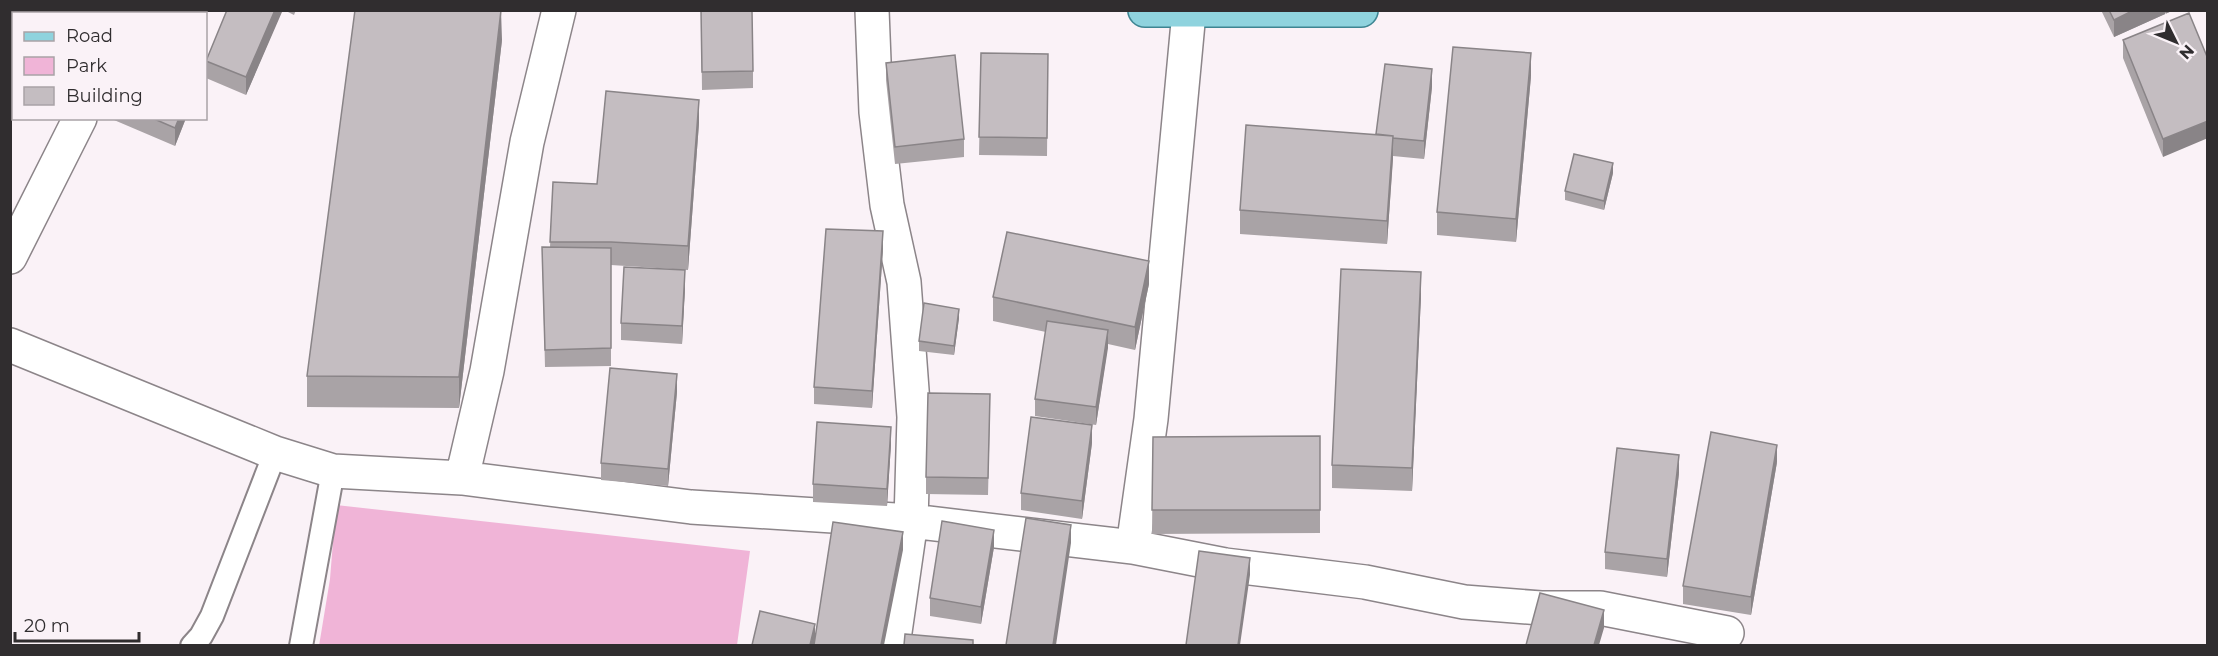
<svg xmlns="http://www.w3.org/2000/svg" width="2218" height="656" font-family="Montserrat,sans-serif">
	<rect width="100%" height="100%" fill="#faf2f7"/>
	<path fill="#f0b4d7" d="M 336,505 L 750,551 L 737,645 L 319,646 L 330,579 Z"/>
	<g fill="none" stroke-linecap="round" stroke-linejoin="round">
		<defs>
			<path id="service" d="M 192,646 L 201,636 L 212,616 L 275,453
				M 301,646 L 333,471"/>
			<path id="minor" d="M 111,10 L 114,14
				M 559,10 L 527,142 L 487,371 L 462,478 L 691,507 L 911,521 L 1133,547 L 1151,419 L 1189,12
				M 872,10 L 876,112 L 887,205 L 904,282 L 914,417 L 911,521 L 893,646
				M 10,257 L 80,118
				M 10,345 L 275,453 L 333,471 L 462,478
				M 1133,547 L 1225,565 L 1365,582 L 1464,602 L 1541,608 L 1600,608 L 1727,633"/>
			<path id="primary" d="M 1145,10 L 1361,10"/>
		</defs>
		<use href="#service" stroke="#8c8589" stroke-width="26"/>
		<use href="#minor" stroke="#8c8589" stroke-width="36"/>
		<use href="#primary" stroke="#3d8592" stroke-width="36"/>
		<use href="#service" stroke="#fff" stroke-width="22"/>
		<use href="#minor" stroke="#fff" stroke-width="33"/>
		<use href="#primary" stroke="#8fd3de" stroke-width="33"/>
	</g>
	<path fill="#a9a3a6" d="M 132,10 L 146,10 L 144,14 L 135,14 Z
		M 282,10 L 246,95 L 206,78 L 206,61 Z
		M 284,10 L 296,10 L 294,15 Z
		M 701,10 L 753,71 L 753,88 L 702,90 Z
		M 2101,10 L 2174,10 L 2114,37 Z
		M 2189,13 L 2163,157 L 2123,58 L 2123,40 Z
		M 502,40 L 459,408 L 307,407 L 307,376 Z
		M 981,53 L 1048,54 L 1047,156 L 979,155 Z
		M 886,63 L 964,139 L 964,157 L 895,164 L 886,80 Z
		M 1531,76 L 1516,242 L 1437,235 L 1437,212 Z
		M 1432,87 L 1424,159 L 1393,156 L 1387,244 L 1240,234 L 1240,210 L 1376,134 Z
		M 114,118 L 186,118 L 175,146 L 114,120 Z
		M 699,123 L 688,270 L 611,265 L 611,366 L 545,367 L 542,247 L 550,247 L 553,182 L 597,184 Z
		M 1613,173 L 1604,210 L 1565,200 L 1565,191 Z
		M 883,249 L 872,408 L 814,404 L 814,387 Z
		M 1149,284 L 1135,350 L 1108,344 L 1096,425 L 1035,416 L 1035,399 L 1046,332 L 993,321 L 993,297 Z
		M 685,288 L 682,344 L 621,340 L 621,323 Z
		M 1421,296 L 1412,491 L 1332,488 L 1332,465 Z
		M 959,318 L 954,355 L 919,351 L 919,341 Z
		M 677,392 L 668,486 L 601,480 L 601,463 Z
		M 990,412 L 988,495 L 926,494 L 926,477 Z
		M 1320,436 L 1320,533 L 1152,534 L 1153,437 Z
		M 1092,443 L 1082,519 L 1021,510 L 1021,493 Z
		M 891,444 L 887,506 L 813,502 L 813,484 Z
		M 1777,462 L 1751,615 L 1683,604 L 1683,586 Z
		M 1679,473 L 1667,577 L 1605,569 L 1605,552 Z
		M 994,547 L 981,624 L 930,616 L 930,598 Z"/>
	<path fill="#898487" d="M 141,10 L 146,10 L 144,14 L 141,14 Z
		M 275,10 L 282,10 L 282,12 L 246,95 L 246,77 Z
		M 501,10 L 502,40 L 459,408 L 459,377 Z
		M 2134,10 L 2174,10 L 2114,37 L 2114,20 Z
		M 1531,53 L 1531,76 L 1516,242 L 1516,219 Z
		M 1432,69 L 1432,87 L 1424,159 L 1424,141 Z
		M 699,100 L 699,123 L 688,270 L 688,246 Z
		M 179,118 L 186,118 L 175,146 L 175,128 Z
		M 2208,121 L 2208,138 L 2163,157 L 2163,139 Z
		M 1393,136 L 1393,159 L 1387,244 L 1387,221 Z
		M 1613,163 L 1613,173 L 1604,210 L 1604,201 Z
		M 883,231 L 883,249 L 872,408 L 872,391 Z
		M 1149,261 L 1149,284 L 1135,350 L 1135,327 Z
		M 685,270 L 685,288 L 682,344 L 682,326 Z
		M 1421,272 L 1421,296 L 1412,491 L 1412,468 Z
		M 959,309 L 959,318 L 954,355 L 954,346 Z
		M 1108,330 L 1108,348 L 1096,425 L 1096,407 Z
		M 677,374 L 677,392 L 668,486 L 668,469 Z
		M 1092,425 L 1092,443 L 1082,519 L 1082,501 Z
		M 891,427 L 891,444 L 887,506 L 887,489 Z
		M 1777,445 L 1777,462 L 1751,615 L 1751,597 Z
		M 1679,455 L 1679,473 L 1667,577 L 1667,559 Z
		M 1071,525 L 1071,543 L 1056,645 L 1053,645 Z
		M 994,530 L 994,547 L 981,624 L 981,607 Z
		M 903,532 L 903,550 L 884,645 L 881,645 Z
		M 1250,558 L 1250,575 L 1240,645 L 1238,645 Z
		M 1604,610 L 1604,628 L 1599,645 L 1594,645 Z
		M 815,624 L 815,641 L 814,645 L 810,645 Z"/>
	<path fill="#c4bdc1" stroke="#898487" stroke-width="1.5" d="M 227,10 L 275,10 L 246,77 L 206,61 Z
		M 355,10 L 501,10 L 459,377 L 307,376 Z
		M 701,10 L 752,10 L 753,71 L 702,72 Z
		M 2109,10 L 2134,10 L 2114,20 Z
		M 2189,13 L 2208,59 L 2208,121 L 2163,139 L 2123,40 Z
		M 1453,47 L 1531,53 L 1516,219 L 1437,212 Z
		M 981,53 L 1048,54 L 1047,138 L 979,137 Z
		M 955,55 L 964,139 L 895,147 L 886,63 Z
		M 1385,64 L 1432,69 L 1424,141 L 1393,138 L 1393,136 L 1376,134 Z
		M 606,91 L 699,100 L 688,246 L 611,242 L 550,242 L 553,182 L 597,184 Z
		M 152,118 L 179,118 L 175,128 Z
		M 1246,125 L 1393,136 L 1387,221 L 1240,210 Z
		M 1574,154 L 1613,163 L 1604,201 L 1565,191 Z
		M 826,229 L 883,231 L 872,391 L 814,387 Z
		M 1007,232 L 1149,261 L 1135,327 L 993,297 Z
		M 542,247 L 611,248 L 611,348 L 545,350 Z
		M 624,267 L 685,270 L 682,326 L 621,323 Z
		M 1341,269 L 1421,272 L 1412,468 L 1332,465 Z
		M 924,303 L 959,309 L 954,346 L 919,341 Z
		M 1047,321 L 1108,330 L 1096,407 L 1035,399 Z
		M 610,368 L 677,374 L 668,469 L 601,463 Z
		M 928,393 L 990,394 L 988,478 L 926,477 Z
		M 1031,417 L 1092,425 L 1082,501 L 1021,493 Z
		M 817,422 L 891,427 L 887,489 L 813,484 Z
		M 1711,432 L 1777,445 L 1751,597 L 1683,586 Z
		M 1320,436 L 1320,510 L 1152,510 L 1153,437 Z
		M 1617,448 L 1679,455 L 1667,559 L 1605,552 Z
		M 1026,518 L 1071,525 L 1053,645 L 1006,645 Z
		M 942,521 L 994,530 L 981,607 L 930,598 Z
		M 833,522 L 903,532 L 881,645 L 814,645 Z
		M 1199,551 L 1250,558 L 1238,645 L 1186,645 Z
		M 1540,593 L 1604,610 L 1594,645 L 1526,645 Z
		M 760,611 L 815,624 L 810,645 L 752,645 Z
		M 905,634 L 973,640 L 973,645 L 904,645 Z"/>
	<rect width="2218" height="656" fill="none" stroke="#302d2f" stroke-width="24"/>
	<rect x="12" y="12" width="195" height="108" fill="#faf2f7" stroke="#a9a3a7" stroke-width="1.5"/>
	<rect x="24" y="32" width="30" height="9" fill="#8fd3de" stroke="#a9a3a7" stroke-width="1.5"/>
	<text x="66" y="42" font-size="18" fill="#302d2f">Road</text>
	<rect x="24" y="57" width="30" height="18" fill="#f0b4d7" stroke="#a9a3a7" stroke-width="1.5"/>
	<text x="66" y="72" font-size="18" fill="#302d2f">Park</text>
	<rect x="24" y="87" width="30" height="18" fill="#c4bdc1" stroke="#a9a3a7" stroke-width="1.5"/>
	<text x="66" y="102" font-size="18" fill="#302d2f">Building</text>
	<g transform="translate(2176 42) rotate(133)" stroke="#faf2f7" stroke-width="4.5" paint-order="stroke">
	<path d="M0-4.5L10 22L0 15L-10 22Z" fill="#302d2f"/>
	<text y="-9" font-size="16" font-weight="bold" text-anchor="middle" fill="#302d2f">N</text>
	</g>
	<path d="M15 632v9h124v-9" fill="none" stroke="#302d2f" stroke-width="3"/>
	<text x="24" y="632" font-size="18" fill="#302d2f" stroke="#faf2f7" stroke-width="4.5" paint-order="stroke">20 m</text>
</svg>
